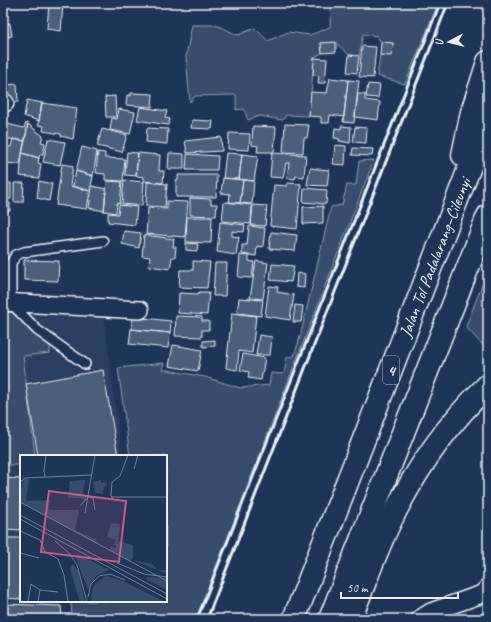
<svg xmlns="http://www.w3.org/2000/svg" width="491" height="622" font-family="Caveat,sans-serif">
	<rect width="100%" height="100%" fill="#1d3557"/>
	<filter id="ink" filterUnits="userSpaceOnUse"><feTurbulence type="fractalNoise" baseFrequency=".025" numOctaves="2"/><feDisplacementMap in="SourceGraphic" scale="8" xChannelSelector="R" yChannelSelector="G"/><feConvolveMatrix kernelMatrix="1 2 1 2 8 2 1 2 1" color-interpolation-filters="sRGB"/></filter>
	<g filter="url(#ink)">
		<path fill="#2a4162" d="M 3,307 L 104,317 L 122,456 L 21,456 L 21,601 L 61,601 L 64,619 L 3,619 Z"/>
		<path fill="#374d6c" stroke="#909fb2" d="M 331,3 L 438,3 L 405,84 L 377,76 L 380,55 L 392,56 L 393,43 L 381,42 L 377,36 L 363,34 L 359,56 L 349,55 L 336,43 L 321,43 L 322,53 L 314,58 L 309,116 L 286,115 L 283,120 L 259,116 L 248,120 L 244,109 L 236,110 L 236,95 L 195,96 L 190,102 L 186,57 L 192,25 L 216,25 L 238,35 L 255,28 L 268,41 L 288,32 L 310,35 L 330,27 Z
			M 374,160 L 196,619 L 72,619 L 71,601 L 166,601 L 166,456 L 130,456 L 118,368 L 164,363 L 162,369 L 205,377 L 240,388 L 269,385 L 271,373 L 284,374 L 287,357 L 294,356 L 300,337 L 331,207 L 342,205 L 347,185 L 356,185 L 359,161 Z
			M 488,269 L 488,351 L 466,327 Z
			M 11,312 L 50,343 L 50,353 L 23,356 L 35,456 L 21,456 L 21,465 L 3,465 L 3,313 Z"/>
		<path fill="#495e7a" stroke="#e8f1f8" d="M 49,3 L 63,3 L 61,31 L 47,29 Z
			M 6,23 L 10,23 L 12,36 L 7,37 Z
			M 336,42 L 336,52 L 322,53 L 321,43 Z
			M 381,42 L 393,43 L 392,56 L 380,55 Z
			M 362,46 L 376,47 L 373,78 L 359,77 Z
			M 349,55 L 359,56 L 357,73 L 347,72 Z
			M 314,58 L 327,59 L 325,83 L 318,83 L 319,76 L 313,75 Z
			M 330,78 L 348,80 L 344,117 L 330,115 L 329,123 L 321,123 L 321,117 L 309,116 L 311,92 L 327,93 Z
			M 348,80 L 359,81 L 354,123 L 343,122 Z
			M 17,84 L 18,102 L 5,103 L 3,85 Z
			M 368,84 L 380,85 L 378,98 L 366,97 Z
			M 131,93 L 153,94 L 152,107 L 126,105 L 127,95 L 131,96 Z
			M 358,94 L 365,94 L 365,100 L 380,102 L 378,120 L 355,117 Z
			M 115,96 L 116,117 L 106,117 L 105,97 Z
			M 27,100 L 42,103 L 39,121 L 24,116 Z
			M 42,103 L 77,108 L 73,139 L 61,136 L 61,134 L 43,131 L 44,126 L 38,125 Z
			M 140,107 L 167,111 L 165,118 L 170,119 L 168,125 L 137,120 Z
			M 119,109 L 135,112 L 130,134 L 110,130 L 112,118 L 117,119 Z
			M 192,120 L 213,121 L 212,129 L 191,128 Z
			M 3,123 L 24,128 L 26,123 L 28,124 L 25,141 L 3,138 Z
			M 28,124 L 43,136 L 41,142 L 45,143 L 43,154 L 40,154 L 39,158 L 22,153 Z
			M 285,124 L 309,125 L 307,138 L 304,138 L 303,153 L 283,152 Z
			M 253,126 L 276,127 L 274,152 L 257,152 L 258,146 L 252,145 Z
			M 341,126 L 351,127 L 350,143 L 339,141 L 340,139 L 334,138 L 335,128 L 341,129 Z
			M 355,127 L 367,128 L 366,143 L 353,142 Z
			M 147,128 L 168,129 L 167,144 L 146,142 Z
			M 102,129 L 127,135 L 122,152 L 97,146 Z
			M 229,133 L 250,134 L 249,150 L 228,149 Z
			M 221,137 L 222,151 L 187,153 L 185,141 Z
			M 13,139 L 25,141 L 20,164 L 3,163 L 3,147 L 11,147 Z
			M 48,139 L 65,142 L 60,165 L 43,162 Z
			M 335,145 L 346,146 L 345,165 L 333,164 Z
			M 82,147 L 97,151 L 93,176 L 76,171 Z
			M 353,148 L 373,149 L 372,156 L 352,155 Z
			M 98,152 L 105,153 L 105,158 L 125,159 L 123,181 L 105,180 L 105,174 L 96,173 Z
			M 127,152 L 138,153 L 136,176 L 125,175 Z
			M 22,153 L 39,158 L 38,163 L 41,164 L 39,178 L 20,176 Z
			M 138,153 L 160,155 L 159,171 L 164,171 L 163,183 L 144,181 L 144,177 L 136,176 Z
			M 169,153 L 184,154 L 184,169 L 168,169 Z
			M 226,153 L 242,154 L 239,179 L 223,178 Z
			M 272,153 L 306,155 L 304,177 L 296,176 L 295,179 L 287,178 L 289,163 L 286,163 L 283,178 L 270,177 Z
			M 187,154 L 218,156 L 217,170 L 186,170 Z
			M 242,154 L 258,156 L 254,181 L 239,179 Z
			M 62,164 L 73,166 L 70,186 L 90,191 L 87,209 L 56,205 Z
			M 3,166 L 7,166 L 7,180 L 3,180 Z
			M 310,168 L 329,170 L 327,186 L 307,185 Z
			M 76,171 L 93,176 L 90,191 L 73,186 Z
			M 178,175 L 217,175 L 216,197 L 176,197 L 176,180 L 178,180 Z
			M 223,178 L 243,180 L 240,203 L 229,202 L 230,194 L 221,193 Z
			M 124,180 L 144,182 L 142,206 L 122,204 Z
			M 243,180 L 254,181 L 252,204 L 240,203 Z
			M 39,181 L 52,184 L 49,201 L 37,198 Z
			M 107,181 L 122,182 L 120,204 L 117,203 L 116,213 L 104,211 Z
			M 147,182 L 167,184 L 165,207 L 146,206 Z
			M 3,183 L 11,183 L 11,199 L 3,199 Z
			M 14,183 L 24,183 L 23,202 L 14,202 Z
			M 287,183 L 301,184 L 297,229 L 270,226 L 274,185 L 287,186 Z
			M 92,186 L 106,189 L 104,211 L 89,208 Z
			M 304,188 L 327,190 L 326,204 L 303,202 Z
			M 190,198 L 211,199 L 211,204 L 217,204 L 216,216 L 190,215 Z
			M 167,201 L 188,202 L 185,237 L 146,234 L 148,208 L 167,209 Z
			M 224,202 L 252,205 L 251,224 L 222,221 Z
			M 3,203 L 10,203 L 10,211 L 3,211 Z
			M 119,205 L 137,207 L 135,225 L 108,222 L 108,213 L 118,214 Z
			M 253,205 L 267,206 L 265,226 L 251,225 Z
			M 323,206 L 323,223 L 303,224 L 303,207 Z
			M 187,217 L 212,217 L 211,243 L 186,242 Z
			M 220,222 L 245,225 L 244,232 L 232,231 L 232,236 L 239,237 L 236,255 L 217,252 Z
			M 249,226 L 265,228 L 263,247 L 257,246 L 256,256 L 242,254 L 242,245 L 247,245 Z
			M 124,231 L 141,233 L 139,248 L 122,244 Z
			M 271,232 L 297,235 L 295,251 L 269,249 Z
			M 144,235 L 174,239 L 173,247 L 176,247 L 175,257 L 172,257 L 170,269 L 149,266 L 150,257 L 142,256 Z
			M 186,243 L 198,244 L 197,251 L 186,250 Z
			M 240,255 L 249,256 L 249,261 L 254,262 L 252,278 L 238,277 Z
			M 24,260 L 59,261 L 58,281 L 24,280 Z
			M 193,261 L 210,262 L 207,288 L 179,287 L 180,270 L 193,270 Z
			M 256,261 L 268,263 L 263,299 L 250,298 Z
			M 215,263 L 227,263 L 225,296 L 213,296 Z
			M 272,264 L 294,266 L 291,282 L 270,280 Z
			M 297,273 L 305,274 L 304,288 L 296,287 Z
			M 269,286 L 278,287 L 277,292 L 294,295 L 290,320 L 265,316 Z
			M 199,292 L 209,292 L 207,315 L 178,313 L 179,293 L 198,294 Z
			M 239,298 L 263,300 L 261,316 L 237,313 Z
			M 295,305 L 303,306 L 301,322 L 293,322 Z
			M 232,313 L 256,316 L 252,353 L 239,351 L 237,370 L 226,368 Z
			M 176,316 L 202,317 L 202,321 L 209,321 L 209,330 L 202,330 L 202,337 L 175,336 Z
			M 133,317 L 171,321 L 170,333 L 131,329 Z
			M 131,329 L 170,333 L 168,348 L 129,344 Z
			M 259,335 L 272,337 L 270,355 L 256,355 Z
			M 215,340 L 215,346 L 203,347 L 203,341 Z
			M 173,345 L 202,350 L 198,371 L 169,366 Z
			M 243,354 L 265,358 L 261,380 L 248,378 L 249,372 L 240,370 Z
			M 103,370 L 118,456 L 38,456 L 26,384 Z
			M 3,478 L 21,479 L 21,530 L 3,529 Z
			M 3,538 L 21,538 L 21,599 L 3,598 Z
			M 3,604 L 61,606 L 62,619 L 3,619 Z"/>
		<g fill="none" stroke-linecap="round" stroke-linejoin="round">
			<defs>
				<path id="service" d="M 85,364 L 37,330 L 11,303 L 11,263 L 16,255 L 24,252 L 103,241"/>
				<path id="minor" d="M 3,103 L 5,103
					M 3,302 L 140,310
					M 420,619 L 431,612 L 485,593 L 488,587"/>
				<g id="motorway">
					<path d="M 463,155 L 472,112 L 488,62"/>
					<path id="s1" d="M 294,619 L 488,120"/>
					<path d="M 330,619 L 488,216"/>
					<path d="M 350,619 C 364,586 375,552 391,520 C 415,471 448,423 488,385"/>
				</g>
			</defs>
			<use href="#service" stroke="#e8f1f8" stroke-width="12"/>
			<use href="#minor" stroke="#e8f1f8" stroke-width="20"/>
			<use href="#motorway" stroke="#e8f1f8" stroke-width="25"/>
			<use href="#service" stroke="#1d3557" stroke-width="9"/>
			<use href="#minor" stroke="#1d3557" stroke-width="17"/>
			<use href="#motorway" stroke="#1d3557" stroke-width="22"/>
			<path stroke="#e8f1f8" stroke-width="3" d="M 197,619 L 440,3
				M 207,619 L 448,3"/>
		</g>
	</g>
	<g text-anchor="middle" stroke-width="3" stroke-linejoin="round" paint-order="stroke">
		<rect fill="#1d3557" stroke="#abb9c8" stroke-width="1" x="383" y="356" width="16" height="28" rx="3"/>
		<g font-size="16" font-weight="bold" fill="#e8f1f8">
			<text x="391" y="376">4</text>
		</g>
		<g font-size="17" fill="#e8f1f8" stroke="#1d3557">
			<text dy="6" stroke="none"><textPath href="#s1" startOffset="388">Jalan Tol Padalarang–Cileunyi</textPath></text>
		</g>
	</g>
	<g transform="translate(20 455)">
		<rect width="147" height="147" fill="#1d3557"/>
		<path d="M 2,24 L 9,24 L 6,46 L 30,45 L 29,55 L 59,55 L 55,75 L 75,84 L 81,90 L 0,47 ZM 65,25 L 63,38 L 67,42 L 63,46 L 61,43 L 48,43 L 50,26 ZM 81,25 L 81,28 L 86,27 L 87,31 L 84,31 L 83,39 L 75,38 L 73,27 ZM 91,68 L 100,69 L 98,86 L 113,90 L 113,103 L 110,106 L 90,95 L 91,91 L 95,94 L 96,91 L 94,89 L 96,85 L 87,82 ZM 58,99 L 89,115 L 76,121 L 68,135 L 55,101 ZM 113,105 L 132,109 L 138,115 L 147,115 L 147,119 ZM 52,109 L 58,115 L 65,147 L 60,147 L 50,114 ZM 86,121 L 103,126 L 145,147 L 71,147 L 72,135 L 75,129 ZM 128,122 L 147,123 L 147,135 L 126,124 Z" fill="#374d6c"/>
		<path fill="none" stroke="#6e8097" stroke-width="1" d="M 114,14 L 118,0M 25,22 L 24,16 L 26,0M 0,27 L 5,23 L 72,20M 91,42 L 147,42M 93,45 L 91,40 L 92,27 L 100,21 L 108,0M 0,47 L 147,126M 60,51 L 68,42 L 73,43 L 75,55M 65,58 L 75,0M 0,60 L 147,139M 0,64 L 147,144M 0,76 L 20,85 L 25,97 L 38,104 L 44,120 L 48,147M 35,86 L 49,98 L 57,110 L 67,147M 0,98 L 19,103M 97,108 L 124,119 L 147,122M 20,135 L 38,137M 68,142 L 71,129 L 79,121 L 90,119 L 105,125M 8,147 L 11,129 L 20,135 L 18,147"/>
		<path fill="#cd598a" fill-opacity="0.15" stroke="#cd598a" stroke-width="2" d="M 29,36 L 106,46 L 99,107 L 21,97 Z"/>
		<rect width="147" height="147" fill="none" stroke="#e8f1f8" stroke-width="2"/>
	</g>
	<rect width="491" height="622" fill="none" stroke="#1d3557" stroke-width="16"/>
	<rect x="8" y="8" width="475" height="606" fill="none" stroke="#e8f1f8" stroke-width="1.5" filter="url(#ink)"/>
	<g transform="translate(449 42) rotate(263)" stroke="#1d3557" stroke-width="3" paint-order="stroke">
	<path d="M0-3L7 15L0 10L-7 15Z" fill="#e8f1f8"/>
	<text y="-6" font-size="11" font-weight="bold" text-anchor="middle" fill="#e8f1f8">U</text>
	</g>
	<path d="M341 592v6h117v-6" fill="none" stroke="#e8f1f8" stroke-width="2"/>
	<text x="347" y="592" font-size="12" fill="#e8f1f8" stroke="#1d3557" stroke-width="3" paint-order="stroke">50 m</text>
</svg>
